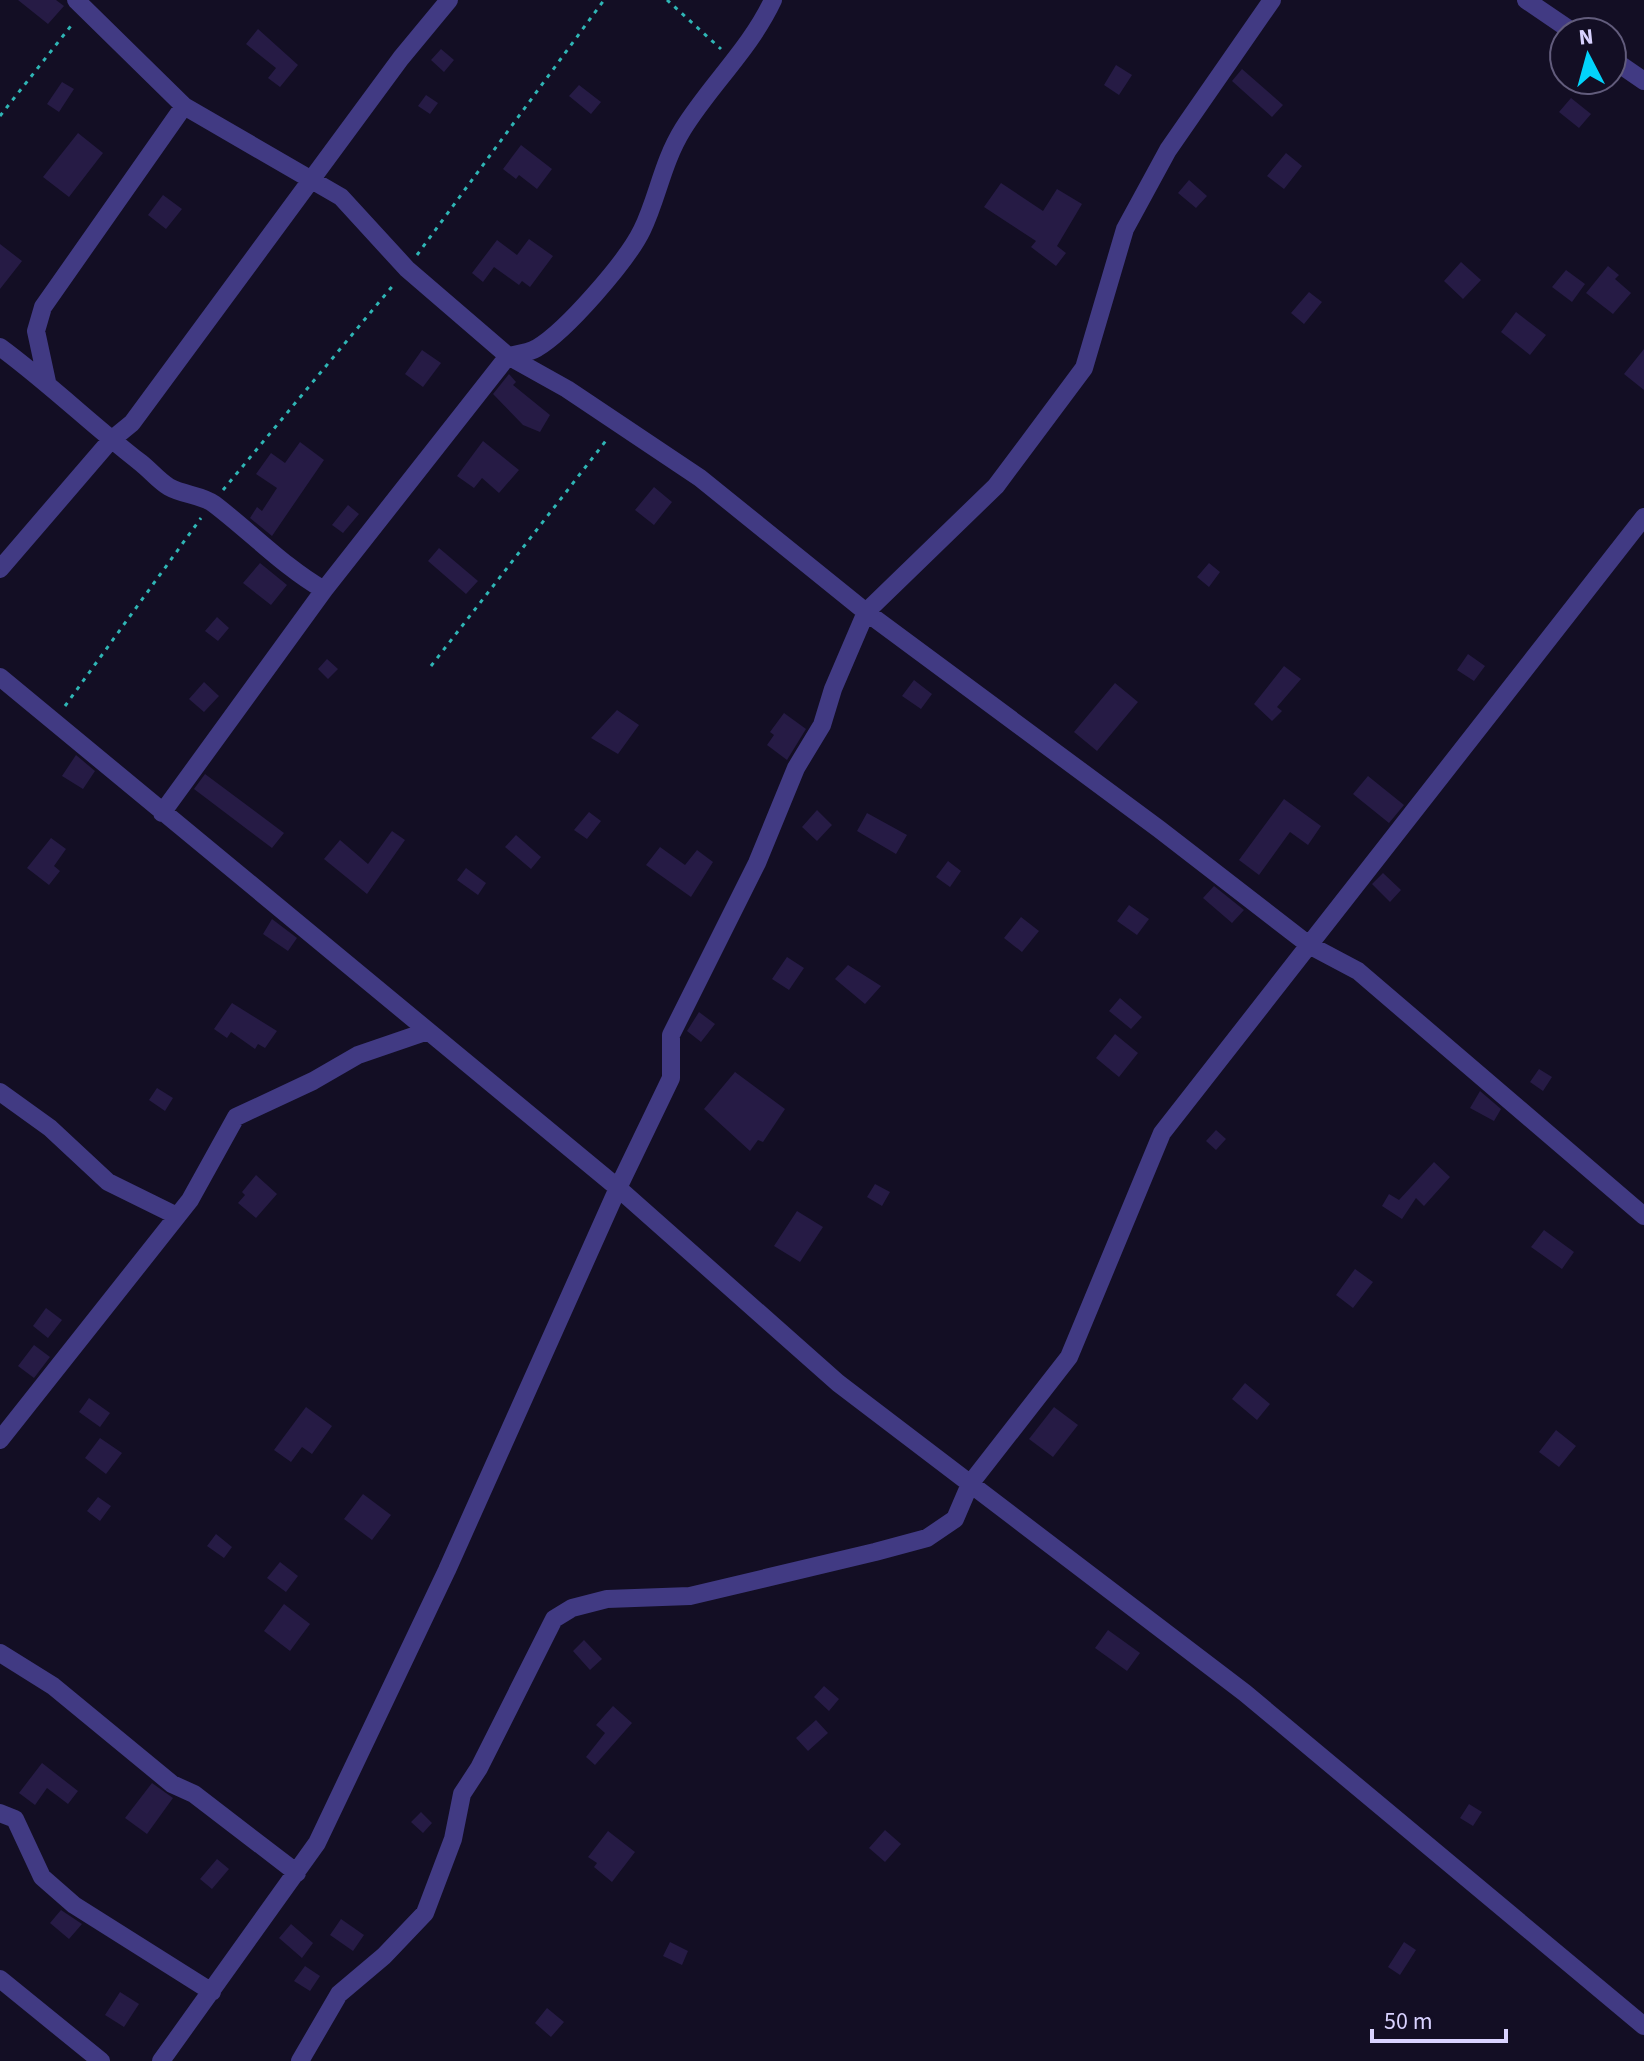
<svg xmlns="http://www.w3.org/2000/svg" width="1644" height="2061" font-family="'Source Sans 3',sans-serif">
	<rect width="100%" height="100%" fill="#130e24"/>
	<path fill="#261b45" d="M 18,0 L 56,0 L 64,6 L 48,24 Z
		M 258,29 L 298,65 L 280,87 L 268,78 L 276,68 L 246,44 Z
		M 441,49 L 454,60 L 444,72 L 431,60 Z
		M 1116,65 L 1132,75 L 1119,95 L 1104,85 Z
		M 1242,69 L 1283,105 L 1272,117 L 1232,81 Z
		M 62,82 L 74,89 L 59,112 L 47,104 Z
		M 579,85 L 601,102 L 591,114 L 569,96 Z
		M 426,95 L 438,103 L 430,114 L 418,106 Z
		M 1571,98 L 1591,114 L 1579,128 L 1559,112 Z
		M 78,133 L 103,153 L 69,197 L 43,177 Z
		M 521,145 L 552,169 L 537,189 L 519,175 L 516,179 L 503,169 Z
		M 1286,153 L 1302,166 L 1284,189 L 1267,176 Z
		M 1189,180 L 1207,196 L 1196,208 L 1178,193 Z
		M 1001,183 L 1043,211 L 1057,189 L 1082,204 L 1057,246 L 1066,253 L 1056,266 L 1031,247 L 1036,241 L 984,207 Z
		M 163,195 L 182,209 L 166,229 L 148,215 Z
		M 529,239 L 553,256 L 530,287 L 522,281 L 519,285 L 494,267 L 483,282 L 472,273 L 497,240 L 517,255 Z
		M 0,244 L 22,261 L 0,289 Z
		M 1461,262 L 1481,280 L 1463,299 L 1444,281 Z
		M 1608,266 L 1619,275 L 1615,279 L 1631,293 L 1613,314 L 1586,293 Z
		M 1566,270 L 1585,284 L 1572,302 L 1552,287 Z
		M 1309,292 L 1322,302 L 1304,324 L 1291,313 Z
		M 1516,312 L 1546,335 L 1530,355 L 1501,332 Z
		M 1644,349 L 1644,390 L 1624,374 Z
		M 422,350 L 441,363 L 423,387 L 405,374 Z
		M 509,374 L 516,382 L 513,385 L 550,415 L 540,432 L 523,425 L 493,394 Z
		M 483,441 L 519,470 L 499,493 L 482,478 L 474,488 L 457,476 Z
		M 300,442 L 324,460 L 272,536 L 250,518 L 257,507 L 262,511 L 277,488 L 256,474 L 271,453 L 285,463 Z
		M 654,487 L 672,502 L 654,525 L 635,510 Z
		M 348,505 L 359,514 L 343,533 L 332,525 Z
		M 439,548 L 478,581 L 466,594 L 428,561 Z
		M 260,563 L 287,585 L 271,605 L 243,583 Z
		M 1209,563 L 1220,572 L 1209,587 L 1197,577 Z
		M 217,617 L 229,628 L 218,641 L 205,631 Z
		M 1468,654 L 1485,666 L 1474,681 L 1457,670 Z
		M 327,659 L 338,669 L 328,679 L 318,669 Z
		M 1284,666 L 1301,679 L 1277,707 L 1282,711 L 1272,721 L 1254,704 Z
		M 914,680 L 932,694 L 921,709 L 902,696 Z
		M 204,682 L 219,696 L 204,712 L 189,699 Z
		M 1115,683 L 1138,702 L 1097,751 L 1074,732 Z
		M 617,710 L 639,725 L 618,754 L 591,738 Z
		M 784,713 L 806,729 L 787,760 L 767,745 L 774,735 L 770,732 Z
		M 76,755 L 95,771 L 83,789 L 62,776 Z
		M 205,774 L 284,833 L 272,848 L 194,789 Z
		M 1368,776 L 1404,805 L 1389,823 L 1353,794 Z
		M 1284,799 L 1321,826 L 1308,845 L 1290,832 L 1259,875 L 1239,860 Z
		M 817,810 L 832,825 L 817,841 L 802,827 Z
		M 589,812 L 601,821 L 587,839 L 574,830 Z
		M 867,813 L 907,835 L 896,854 L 857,831 Z
		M 392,831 L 405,840 L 367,894 L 324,859 L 340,840 L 368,864 Z
		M 516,835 L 541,857 L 531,869 L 505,847 Z
		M 51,838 L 66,849 L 54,866 L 60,871 L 49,885 L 27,868 Z
		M 660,847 L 685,865 L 697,850 L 713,862 L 691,897 L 646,865 Z
		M 948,861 L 961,871 L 950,887 L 936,877 Z
		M 466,868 L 486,883 L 478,895 L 457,880 Z
		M 1383,873 L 1401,890 L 1390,902 L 1372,884 Z
		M 1214,886 L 1244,910 L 1232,923 L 1203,898 Z
		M 1129,905 L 1149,919 L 1137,935 L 1117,921 Z
		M 1021,917 L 1039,931 L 1022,952 L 1004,938 Z
		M 272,919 L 297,938 L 288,951 L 263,934 Z
		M 787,957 L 804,968 L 789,990 L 772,979 Z
		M 848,965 L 881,986 L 865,1004 L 835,979 Z
		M 1120,998 L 1142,1017 L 1131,1029 L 1109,1011 Z
		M 232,1003 L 277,1031 L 265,1048 L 258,1044 L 255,1049 L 231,1032 L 227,1038 L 214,1029 Z
		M 699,1012 L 715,1024 L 701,1042 L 687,1031 Z
		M 1115,1034 L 1138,1053 L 1119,1077 L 1096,1058 Z
		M 1539,1069 L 1552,1077 L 1543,1091 L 1530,1082 Z
		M 735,1072 L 785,1109 L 763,1142 L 758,1140 L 750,1151 L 704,1109 Z
		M 157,1088 L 173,1098 L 165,1111 L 149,1100 Z
		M 1480,1091 L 1501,1109 L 1494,1121 L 1470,1108 Z
		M 1216,1130 L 1226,1139 L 1216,1150 L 1206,1141 Z
		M 1434,1162 L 1450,1177 L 1424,1206 L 1416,1198 L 1402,1219 L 1382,1206 L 1389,1194 L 1399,1200 Z
		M 256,1175 L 277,1194 L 256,1218 L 238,1203 L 245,1195 L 242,1192 Z
		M 875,1184 L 890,1192 L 882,1206 L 867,1197 Z
		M 797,1211 L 823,1227 L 800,1262 L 774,1246 Z
		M 1544,1230 L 1574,1252 L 1562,1269 L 1531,1247 Z
		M 1355,1269 L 1373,1282 L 1353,1308 L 1336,1295 Z
		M 46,1308 L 62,1320 L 48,1338 L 33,1326 Z
		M 34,1345 L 50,1357 L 34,1378 L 18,1366 Z
		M 1245,1383 L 1270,1404 L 1257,1420 L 1232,1399 Z
		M 89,1398 L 110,1413 L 100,1427 L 79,1412 Z
		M 306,1407 L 332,1426 L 312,1454 L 302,1447 L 291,1462 L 274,1450 Z
		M 1054,1407 L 1078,1425 L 1053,1457 L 1029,1439 Z
		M 1556,1430 L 1576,1446 L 1559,1467 L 1539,1452 Z
		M 100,1438 L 122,1453 L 106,1474 L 85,1458 Z
		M 363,1494 L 391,1515 L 372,1540 L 344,1519 Z
		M 98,1497 L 111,1506 L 100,1521 L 87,1511 Z
		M 216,1534 L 232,1547 L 224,1558 L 207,1546 Z
		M 280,1562 L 298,1576 L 286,1592 L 267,1578 Z
		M 284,1604 L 310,1624 L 290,1651 L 264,1631 Z
		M 1108,1630 L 1140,1653 L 1127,1671 L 1095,1648 Z
		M 584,1640 L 602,1659 L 590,1670 L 573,1651 Z
		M 824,1686 L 839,1699 L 829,1711 L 814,1697 Z
		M 613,1706 L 632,1723 L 595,1765 L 586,1757 L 605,1733 L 596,1725 Z
		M 816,1720 L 828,1733 L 808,1751 L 796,1738 Z
		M 42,1763 L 78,1791 L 68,1804 L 47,1788 L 35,1805 L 19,1793 Z
		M 152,1783 L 173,1798 L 147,1834 L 125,1818 Z
		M 1469,1804 L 1482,1812 L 1473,1826 L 1460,1818 Z
		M 421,1812 L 432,1823 L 423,1833 L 411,1822 Z
		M 885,1830 L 901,1844 L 885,1862 L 869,1848 Z
		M 608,1831 L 635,1852 L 612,1882 L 594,1867 L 597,1863 L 588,1857 Z
		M 217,1859 L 229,1869 L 212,1889 L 200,1879 Z
		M 61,1910 L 82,1924 L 69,1939 L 50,1923 Z
		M 341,1919 L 364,1935 L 353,1951 L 330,1935 Z
		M 291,1924 L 313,1943 L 302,1958 L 279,1938 Z
		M 670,1942 L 688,1951 L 682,1965 L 663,1956 Z
		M 1404,1942 L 1416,1950 L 1400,1975 L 1388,1967 Z
		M 305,1966 L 320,1976 L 310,1991 L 294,1981 Z
		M 120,1992 L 139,2004 L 124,2027 L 105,2015 Z
		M 547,2008 L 564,2022 L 551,2037 L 535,2023 Z"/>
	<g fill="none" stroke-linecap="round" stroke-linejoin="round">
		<path stroke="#2fb5b5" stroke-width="3" stroke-dasharray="4 6" stroke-linecap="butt" d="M 667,0 L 721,49
			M 0,116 L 74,22
			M 417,255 L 604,0
			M 223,490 L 395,283
			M 431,666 L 608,438
			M 65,706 L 201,518"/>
		<path stroke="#413a83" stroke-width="18" d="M 76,0 L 184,106 L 341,197 L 407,269 L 508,356 L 567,389 L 700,478 L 866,612 L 1159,829 L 1309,945 L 1358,971 L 1644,1216
			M 1526,0 L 1573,32
			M 1612,59 L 1644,81
			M 0,347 C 49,383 93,426 141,463 C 151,471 159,481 169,487 C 183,495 202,495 214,504 C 252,533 284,567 324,590
			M 47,382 L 36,331 L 43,307 L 184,106
			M 0,569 L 110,441 L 132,423 L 401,58 L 449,0
			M 0,677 L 618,1188 L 838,1383 L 1245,1693 L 1644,2026
			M 162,813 L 324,590 L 508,356 C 518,354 529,353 537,348 C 566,331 627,261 642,230 C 658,197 662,163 683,129 C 711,84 750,49 773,0
			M 0,1092 L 50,1128 L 108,1182 L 177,1216
			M 0,1440 L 190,1200 L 236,1117 L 313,1081 L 358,1055 L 428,1031
			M 0,1653 L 53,1686 L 172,1784 L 194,1794 L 297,1873
			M 0,1813 L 15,1819 L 42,1877 L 74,1905 L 212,1992
			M 0,1979 L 101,2061
			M 161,2061 L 317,1843 L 447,1570 L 618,1188 L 671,1078 L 671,1035 L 757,863 L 796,768 L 822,725 L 833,689 L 866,612 L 996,486 L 1084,368 L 1125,229 L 1168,150 L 1272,0
			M 300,2061 L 339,1994 L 384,1956 L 425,1913 L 453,1839 L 462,1794 L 479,1768 L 554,1619 L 572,1608 L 607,1599 L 690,1596 L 875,1552 L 927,1538 L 955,1519 L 970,1484 L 1069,1357 L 1162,1133 L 1644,517"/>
	</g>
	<g transform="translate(1588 56) rotate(354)"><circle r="38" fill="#130e24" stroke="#625c7c" stroke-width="2"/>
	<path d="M0-6L14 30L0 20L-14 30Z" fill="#02d4fb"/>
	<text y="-12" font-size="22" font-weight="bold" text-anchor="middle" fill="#d9d2ff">N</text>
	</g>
	<path d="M1372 2029v12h134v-12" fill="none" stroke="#d9d2ff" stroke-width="4"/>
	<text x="1384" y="2029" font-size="24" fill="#d9d2ff" stroke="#130e24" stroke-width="6" paint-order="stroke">50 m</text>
</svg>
